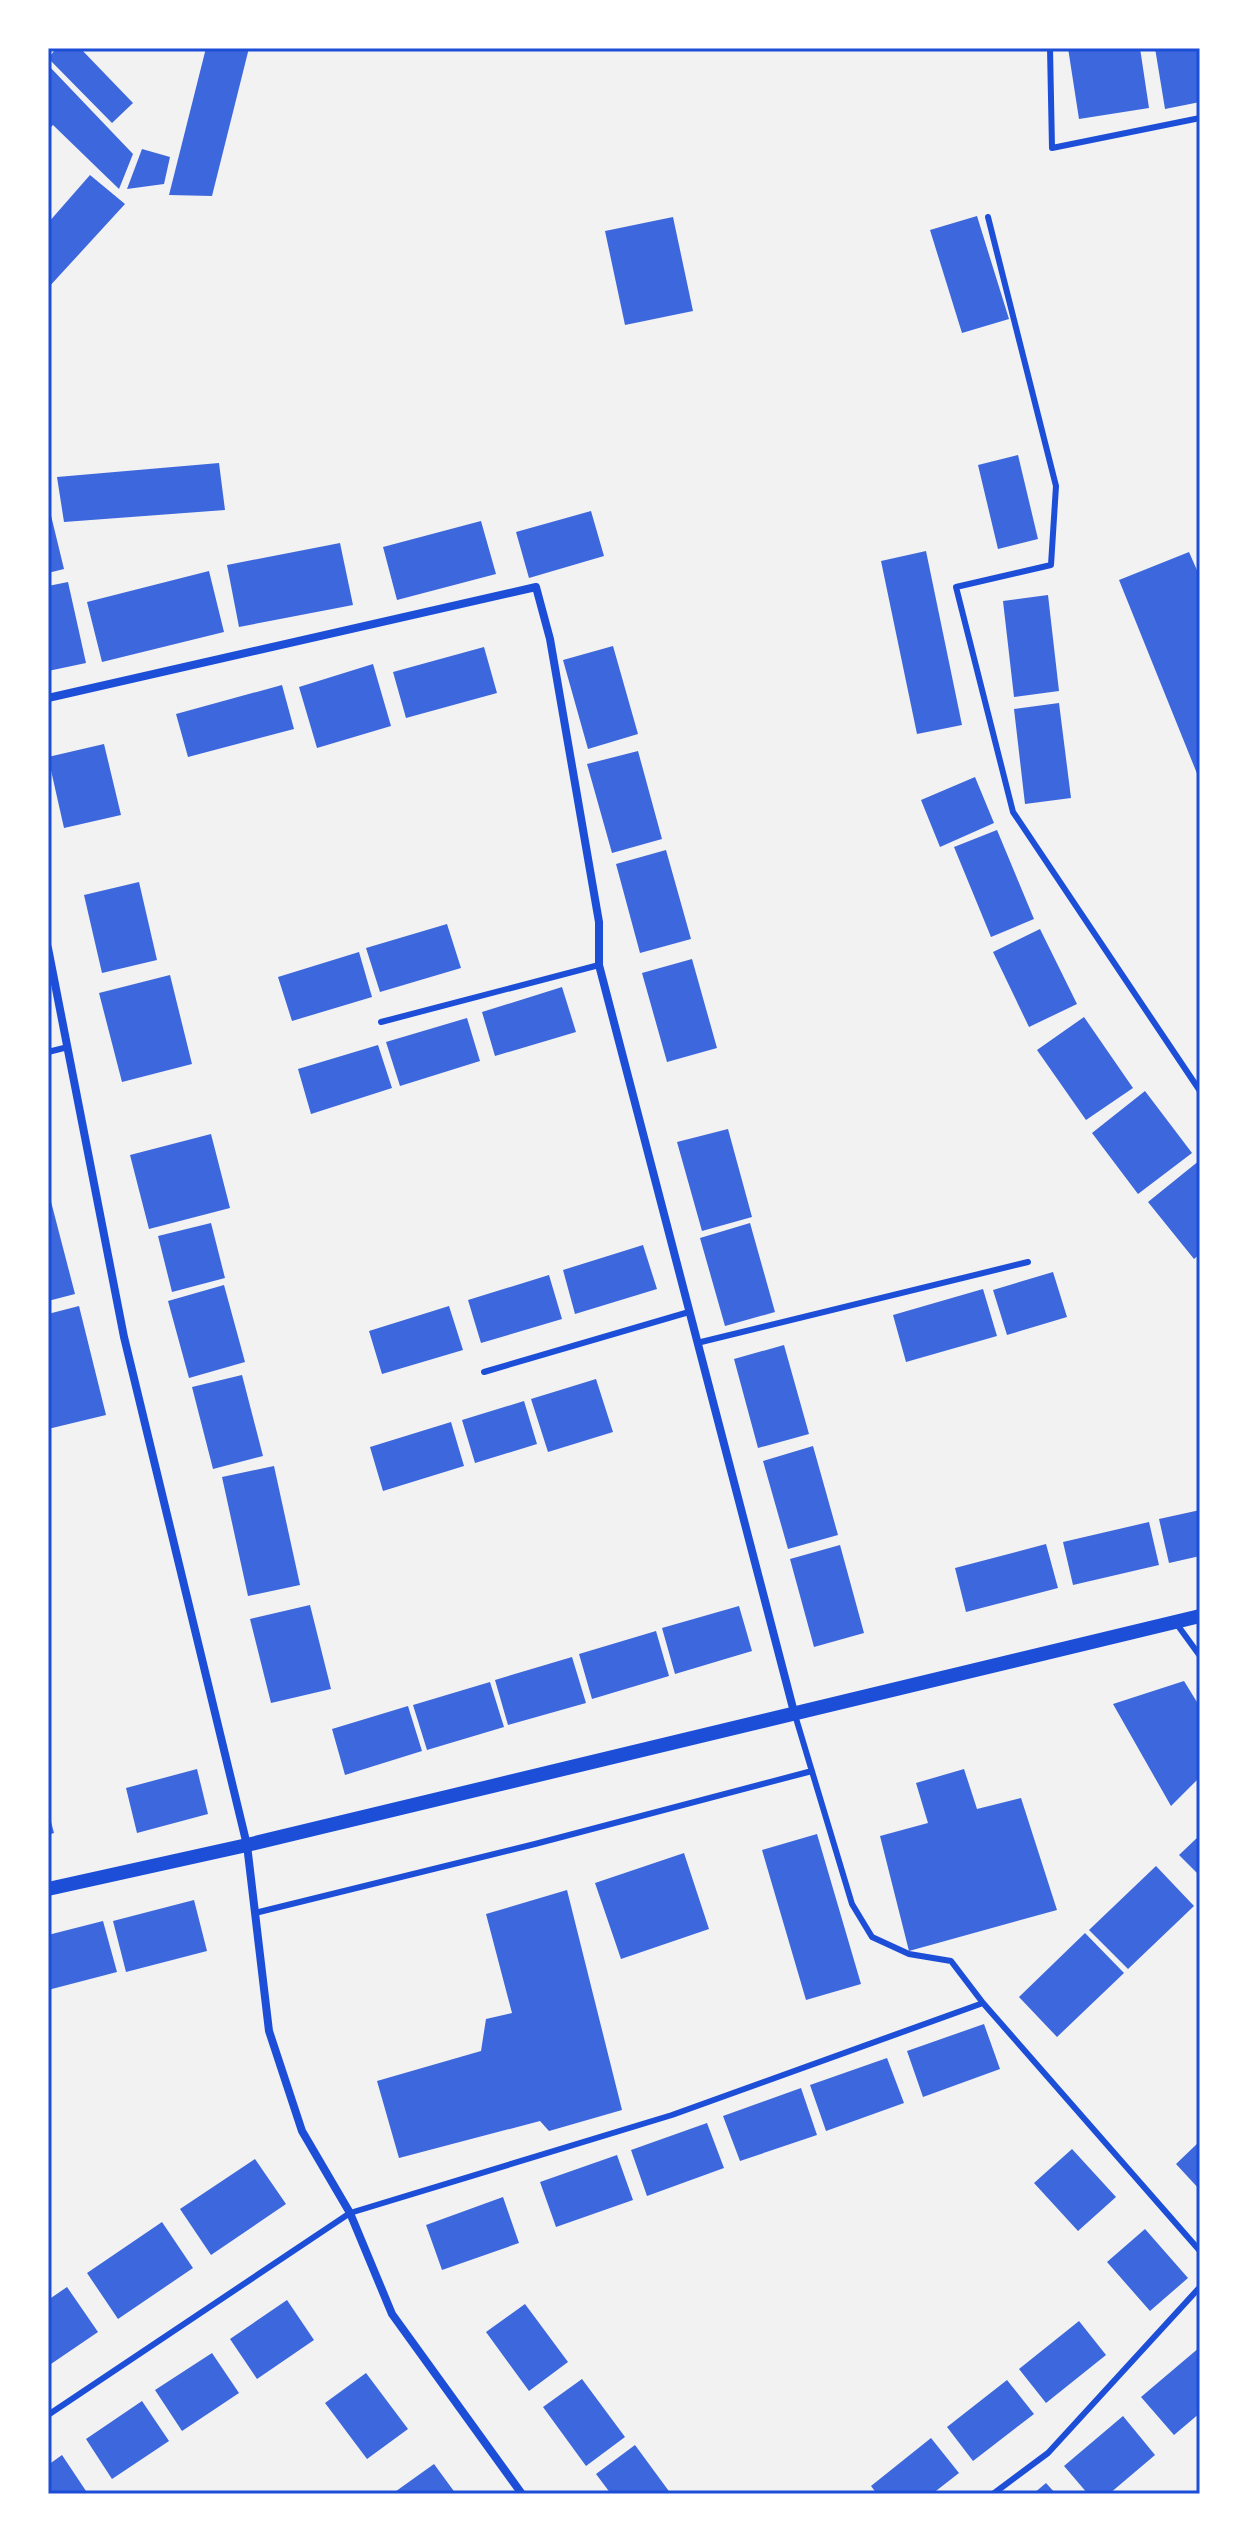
<svg xmlns="http://www.w3.org/2000/svg" width="1248" height="2542" font-family="'Titillium Web',sans-serif">
	<rect width="100%" height="100%" fill="#f2f2f2"/>
	<path fill="#3d67dc" d="M 57,48 L 80,48 L 133,103 L 112,123 L 48,58 Z
		M 206,48 L 249,48 L 212,196 L 169,195 Z
		M 1068,48 L 1140,48 L 1149,108 L 1079,119 Z
		M 1155,48 L 1200,48 L 1200,102 L 1165,109 Z
		M 48,65 L 133,154 L 119,189 L 53,125 L 48,130 Z
		M 142,149 L 170,157 L 164,184 L 127,189 Z
		M 90,175 L 125,204 L 48,288 L 48,223 Z
		M 977,216 L 1009,319 L 962,333 L 930,230 Z
		M 673,217 L 693,311 L 625,325 L 605,231 Z
		M 1018,455 L 1038,539 L 998,549 L 978,465 Z
		M 219,463 L 225,510 L 64,522 L 57,477 Z
		M 48,503 L 64,569 L 48,573 Z
		M 591,511 L 604,556 L 529,578 L 516,532 Z
		M 481,521 L 496,574 L 397,600 L 383,547 Z
		M 340,543 L 353,605 L 239,627 L 227,565 Z
		M 926,551 L 962,725 L 917,734 L 881,561 Z
		M 1189,552 L 1200,577 L 1200,781 L 1119,580 Z
		M 209,571 L 224,632 L 102,662 L 87,602 Z
		M 68,582 L 86,663 L 48,671 L 48,586 Z
		M 1048,595 L 1059,691 L 1014,697 L 1003,601 Z
		M 613,646 L 638,734 L 588,749 L 563,660 Z
		M 484,647 L 497,693 L 406,718 L 393,672 Z
		M 373,664 L 391,726 L 317,748 L 299,687 Z
		M 282,685 L 294,729 L 188,757 L 176,714 Z
		M 1059,703 L 1071,798 L 1025,804 L 1014,709 Z
		M 104,744 L 121,815 L 64,828 L 48,757 Z
		M 638,751 L 662,839 L 612,853 L 587,764 Z
		M 975,777 L 994,823 L 940,847 L 921,800 Z
		M 997,830 L 1034,919 L 991,937 L 954,847 Z
		M 666,850 L 691,939 L 640,953 L 616,864 Z
		M 139,882 L 157,960 L 102,973 L 84,895 Z
		M 447,924 L 461,968 L 380,992 L 366,948 Z
		M 1040,929 L 1077,1004 L 1029,1027 L 993,952 Z
		M 359,952 L 372,997 L 292,1021 L 278,977 Z
		M 692,959 L 717,1048 L 667,1062 L 642,973 Z
		M 170,975 L 192,1064 L 122,1082 L 99,993 Z
		M 562,987 L 576,1032 L 495,1056 L 482,1012 Z
		M 1084,1017 L 1133,1088 L 1086,1120 L 1037,1050 Z
		M 467,1018 L 480,1061 L 400,1086 L 386,1042 Z
		M 378,1045 L 392,1088 L 311,1114 L 298,1069 Z
		M 1145,1091 L 1192,1153 L 1138,1194 L 1092,1133 Z
		M 728,1129 L 752,1217 L 702,1231 L 677,1142 Z
		M 211,1134 L 230,1208 L 149,1229 L 130,1155 Z
		M 1200,1160 L 1200,1254 L 1194,1259 L 1148,1202 Z
		M 48,1190 L 75,1294 L 48,1301 Z
		M 211,1223 L 225,1278 L 172,1292 L 158,1236 Z
		M 750,1223 L 775,1312 L 725,1326 L 700,1238 Z
		M 643,1245 L 657,1289 L 575,1314 L 563,1270 Z
		M 1053,1272 L 1067,1317 L 1007,1335 L 993,1290 Z
		M 549,1275 L 562,1319 L 481,1343 L 468,1300 Z
		M 224,1285 L 245,1362 L 189,1378 L 168,1301 Z
		M 983,1289 L 997,1336 L 906,1362 L 893,1315 Z
		M 79,1306 L 106,1415 L 48,1429 L 48,1314 Z
		M 449,1306 L 463,1350 L 382,1374 L 369,1331 Z
		M 784,1345 L 809,1434 L 758,1448 L 734,1359 Z
		M 242,1375 L 263,1456 L 213,1469 L 192,1387 Z
		M 596,1379 L 613,1432 L 548,1452 L 531,1399 Z
		M 524,1401 L 537,1444 L 475,1463 L 462,1420 Z
		M 451,1422 L 464,1466 L 383,1491 L 370,1447 Z
		M 813,1446 L 838,1535 L 788,1549 L 763,1461 Z
		M 274,1466 L 300,1585 L 248,1596 L 222,1477 Z
		M 1200,1510 L 1200,1556 L 1169,1563 L 1159,1519 Z
		M 1149,1522 L 1159,1565 L 1073,1585 L 1063,1542 Z
		M 1046,1544 L 1058,1588 L 966,1612 L 955,1568 Z
		M 840,1545 L 864,1633 L 814,1647 L 790,1559 Z
		M 310,1605 L 331,1689 L 271,1703 L 250,1619 Z
		M 739,1606 L 752,1651 L 675,1674 L 662,1628 Z
		M 656,1631 L 669,1676 L 592,1699 L 579,1654 Z
		M 572,1657 L 586,1703 L 508,1725 L 495,1680 Z
		M 1184,1681 L 1200,1707 L 1200,1777 L 1171,1806 L 1113,1704 Z
		M 490,1682 L 504,1727 L 427,1750 L 413,1705 Z
		M 408,1706 L 422,1751 L 345,1775 L 332,1729 Z
		M 197,1769 L 208,1814 L 137,1833 L 126,1788 Z
		M 964,1769 L 977,1809 L 1021,1798 L 1057,1910 L 909,1951 L 880,1836 L 928,1823 L 916,1783 Z
		M 49,1814 L 54,1833 L 48,1835 L 48,1815 Z
		M 817,1834 L 861,1984 L 806,2000 L 762,1850 Z
		M 1200,1835 L 1200,1876 L 1179,1855 Z
		M 684,1853 L 709,1929 L 621,1959 L 595,1883 Z
		M 1156,1866 L 1194,1906 L 1128,1969 L 1089,1930 Z
		M 567,1890 L 622,2110 L 549,2131 L 540,2121 L 399,2158 L 377,2081 L 481,2051 L 486,2019 L 512,2013 L 486,1914 Z
		M 194,1900 L 207,1951 L 126,1972 L 113,1921 Z
		M 103,1921 L 117,1972 L 48,1990 L 48,1935 Z
		M 1085,1933 L 1124,1973 L 1057,2037 L 1019,1997 Z
		M 984,2024 L 1000,2069 L 923,2097 L 907,2051 Z
		M 887,2058 L 904,2103 L 826,2131 L 810,2085 Z
		M 801,2088 L 817,2135 L 740,2161 L 723,2116 Z
		M 707,2123 L 724,2168 L 647,2196 L 631,2150 Z
		M 1200,2141 L 1200,2190 L 1176,2164 Z
		M 1072,2149 L 1116,2197 L 1078,2231 L 1034,2183 Z
		M 617,2155 L 633,2200 L 556,2227 L 540,2182 Z
		M 255,2159 L 286,2204 L 211,2255 L 180,2209 Z
		M 503,2197 L 519,2243 L 442,2270 L 426,2225 Z
		M 162,2222 L 193,2268 L 118,2319 L 87,2273 Z
		M 1145,2229 L 1188,2278 L 1150,2311 L 1107,2262 Z
		M 67,2287 L 98,2332 L 48,2366 L 48,2300 Z
		M 287,2300 L 314,2340 L 257,2379 L 230,2339 Z
		M 525,2304 L 568,2362 L 529,2391 L 486,2332 Z
		M 1079,2321 L 1106,2355 L 1046,2403 L 1019,2369 Z
		M 1200,2347 L 1200,2413 L 1174,2435 L 1141,2397 Z
		M 212,2353 L 239,2393 L 182,2431 L 155,2390 Z
		M 366,2373 L 408,2429 L 367,2459 L 325,2403 Z
		M 582,2379 L 625,2437 L 586,2466 L 543,2407 Z
		M 1007,2380 L 1034,2414 L 973,2461 L 947,2427 Z
		M 142,2401 L 169,2441 L 112,2479 L 86,2439 Z
		M 1123,2416 L 1155,2455 L 1109,2494 L 1088,2494 L 1064,2466 Z
		M 931,2438 L 959,2473 L 932,2494 L 877,2494 L 871,2486 Z
		M 635,2445 L 671,2494 L 611,2494 L 596,2474 Z
		M 62,2455 L 88,2494 L 48,2494 L 48,2465 Z
		M 434,2464 L 456,2494 L 392,2494 Z
		M 1046,2483 L 1056,2494 L 1033,2494 Z"/>
	<g fill="none" stroke-linecap="round" stroke-linejoin="round">
		<path stroke="#1d4ed8" stroke-width="6" d="M 1050,48 L 1052,148 L 1200,118
			M 988,217 L 1056,486 L 1051,565 L 956,587 L 1013,812 L 1200,1091
			M 381,1022 L 599,965
			M 48,1052 L 68,1047
			M 697,1343 L 1028,1262
			M 484,1372 L 689,1312
			M 1176,1623 L 1200,1656
			M 795,1715 L 852,1904 L 872,1937 L 909,1954 L 951,1961 L 983,2003 L 1200,2251
			M 255,1913 L 535,1844 L 812,1771
			M 48,2415 L 350,2213 L 672,2115 L 983,2003
			M 993,2494 L 1048,2453 L 1200,2287"/>
		<path stroke="#1d4ed8" stroke-width="8" d="M 48,698 L 536,587 L 550,639 L 599,922 L 599,965 L 794,1712
			M 48,948 L 124,1337 L 247,1845 L 269,2031 L 302,2131 L 350,2213 L 392,2314 L 522,2494"/>
		<path stroke="#1d4ed8" stroke-width="14" d="M 48,1889 L 247,1845 L 1200,1616"/>
	</g>
	<rect width="1248" height="2542" fill="none" stroke="#ffffff" stroke-width="100"/>
	<rect x="50" y="50" width="1148" height="2442" fill="none" stroke="#1d4ed8" stroke-width="3"/>
</svg>
